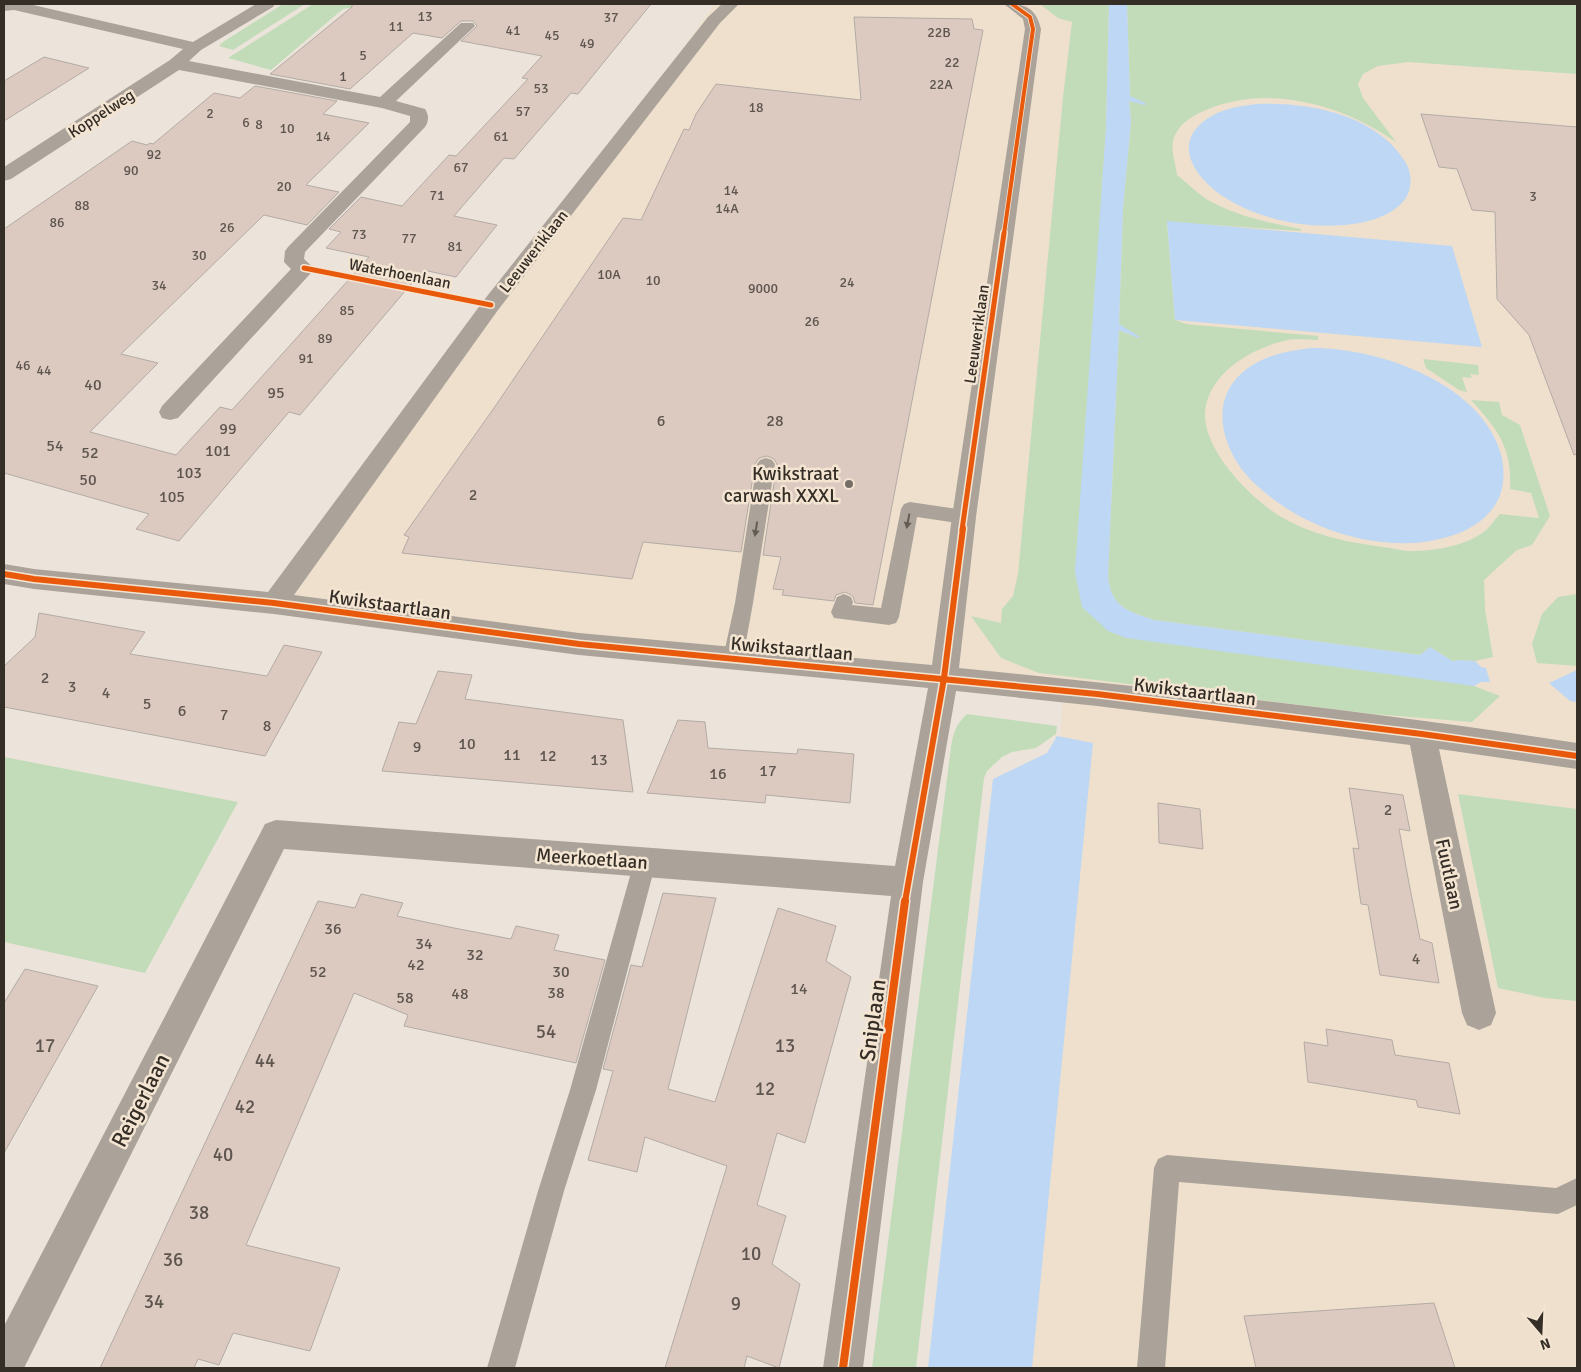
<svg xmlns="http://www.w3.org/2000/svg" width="1581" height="1372" font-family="Signika,sans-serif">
	<rect width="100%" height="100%" fill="#ece4da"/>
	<path fill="#eee0cd" d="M 715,4 L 1577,4 L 1577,1368 L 1021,1368 L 1063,696 L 284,605 Z"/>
	<path fill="#c2dcba" d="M 283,4 L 305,4 L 233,50 L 219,46 L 223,42 Z
		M 313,4 L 359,4 L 356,7 L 343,9 L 271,70 L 228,58 Z
		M 1040,4 L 1109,4 L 1106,127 L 1095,303 L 1082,607 L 1474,686 L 1500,696 L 1472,722 L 1373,714 L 1039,673 L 1001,658 L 971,616 L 1001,623 L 1002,609 L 1013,596 L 1018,574 L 1063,97 L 1072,22 L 1058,18 Z
		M 1127,4 L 1577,4 L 1577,74 L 1408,62 L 1378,66 L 1363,74 L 1358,84 L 1363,98 L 1396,142 C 1342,104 1267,83 1204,111 C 1190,117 1177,125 1173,141 C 1171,151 1176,166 1177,175 C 1187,183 1197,193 1208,200 C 1236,216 1270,223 1301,229 L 1301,231 L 1167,222 L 1175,320 L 1186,324 L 1318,336 L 1318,340 C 1307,340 1294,338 1284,341 C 1250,349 1207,374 1205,414 C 1204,446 1239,485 1263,504 C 1297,532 1340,541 1383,547 C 1393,548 1406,552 1416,551 C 1439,550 1467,545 1485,531 C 1490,527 1495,519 1500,514 L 1539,518 L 1531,493 L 1510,489 C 1512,447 1498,430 1471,400 L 1499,402 L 1502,415 L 1520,425 L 1550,516 L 1532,545 L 1517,550 L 1484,580 L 1485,609 L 1493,657 L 1475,661 L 1456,660 L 1454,662 L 1430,647 L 1420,655 L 1154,620 C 1127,611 1111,607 1108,576 L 1119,330 L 1138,338 L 1119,324 L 1123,208 L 1131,122 L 1129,100 L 1145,105 L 1130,97 Z
		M 1423,359 L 1478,365 L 1479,375 L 1470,374 L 1472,378 L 1462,377 L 1467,392 L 1459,390 L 1426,368 Z
		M 1577,594 L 1577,666 L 1537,663 L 1532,644 L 1542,614 L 1558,597 Z
		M 967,714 L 1057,726 L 1056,734 L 1036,748 L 1012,752 L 1002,757 L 987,771 L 984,778 L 916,1368 L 872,1368 L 951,747 C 953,733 956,724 967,714 Z
		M 4,757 L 238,802 L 145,973 L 4,942 Z
		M 1458,794 L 1577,809 L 1577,1001 L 1545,998 L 1498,988 Z"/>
	<path fill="#bdd7f4" d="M 1109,4 L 1127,4 L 1130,96 L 1147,104 L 1145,105 L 1129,101 L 1131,122 L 1123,208 L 1119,324 L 1140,337 L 1138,338 L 1119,330 L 1108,576 C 1111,607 1127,611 1154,620 L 1420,655 L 1430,647 L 1454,662 L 1456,660 L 1475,661 L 1481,667 L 1486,668 L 1490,682 L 1481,682 L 1474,686 L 1126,638 L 1108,631 L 1082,607 L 1075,572 L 1106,127 Z
		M 1258,104 C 1308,102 1374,114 1404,160 C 1411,170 1413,184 1407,196 C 1398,212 1376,220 1359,223 C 1313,231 1260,221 1221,195 C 1195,177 1173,145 1204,121 C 1219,109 1239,106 1258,104 Z
		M 1167,221 L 1452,246 L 1482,347 L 1175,320 Z
		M 1311,348 C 1378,347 1485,384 1502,458 C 1505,475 1504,494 1493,508 C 1477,530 1450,538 1424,542 C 1364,549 1298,525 1254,483 C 1221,451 1205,396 1251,366 C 1269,354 1290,351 1311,348 Z
		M 1577,670 L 1577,702 L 1570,701 L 1549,683 Z
		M 1057,736 L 1093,743 L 1032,1368 L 928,1368 L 993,779 L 1047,753 Z"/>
	<path fill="#dccac1" stroke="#b3aba5" d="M 352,4 L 651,4 L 578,94 L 571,93 L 514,159 L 504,158 L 454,216 L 497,225 L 456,277 L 423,270 L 300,415 L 289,412 L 179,541 L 136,529 L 149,514 L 4,473 L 4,229 L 132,141 L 147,145 L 150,143 L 153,144 L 214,93 L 240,98 L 255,86 L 337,101 L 323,114 L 369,123 L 306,185 L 339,192 L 307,225 L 264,215 L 121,354 L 158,363 L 90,432 L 176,455 L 220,407 L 232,410 L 369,257 L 326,248 L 341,232 L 329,229 L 361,197 L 402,206 L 449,155 L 456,156 L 528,79 L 522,78 L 542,56 L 461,41 L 477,26 L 473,21 L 461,21 L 442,38 L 413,33 L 350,89 L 270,74 L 352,7 Z
		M 854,17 L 972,19 L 974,29 L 983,30 L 873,605 L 855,603 L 853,596 L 845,592 L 836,595 L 834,601 L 782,595 L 784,590 L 773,589 L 781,557 L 763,555 L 777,464 L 774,459 L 767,456 L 759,458 L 755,464 L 741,552 L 643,542 L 632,579 L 402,553 L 409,537 L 404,535 L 494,408 L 623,218 L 641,220 L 684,129 L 689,130 L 696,114 L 716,84 L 861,100 Z
		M 44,57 L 89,68 L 4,121 L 4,81 Z
		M 1421,114 L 1577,127 L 1577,454 L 1574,455 L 1529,335 L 1497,299 L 1495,212 L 1472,210 L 1457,169 L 1439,167 Z
		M 39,613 L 145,632 L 130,654 L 267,676 L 284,645 L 322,652 L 265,756 L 4,707 L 4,666 L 35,637 Z
		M 438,671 L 472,675 L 465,699 L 623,720 L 633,792 L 382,771 L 399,722 L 416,724 Z
		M 678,720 L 705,722 L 708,748 L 797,754 L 798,749 L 854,754 L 850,803 L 766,795 L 765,803 L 647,793 Z
		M 1349,788 L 1403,795 L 1410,831 L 1399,829 L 1409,883 L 1420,939 L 1432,943 L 1439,983 L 1380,975 L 1368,905 L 1361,904 L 1353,848 L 1359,849 Z
		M 1158,803 L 1200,809 L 1203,849 L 1159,843 Z
		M 663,893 L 716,898 L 668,1089 L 715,1102 L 778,908 L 836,926 L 826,961 L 851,977 L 805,1143 L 777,1133 L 757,1205 L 786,1216 L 772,1264 L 800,1284 L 779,1368 L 747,1356 L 744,1368 L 665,1368 L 727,1166 L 645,1137 L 637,1172 L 588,1160 L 613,1071 L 603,1069 L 631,965 L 642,967 Z
		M 361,894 L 403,903 L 397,916 L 454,928 L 511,939 L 516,926 L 559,935 L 554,950 L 605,960 L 576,1063 L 404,1026 L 408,1015 L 354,993 L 246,1245 L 340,1268 L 310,1351 L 233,1333 L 219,1365 L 198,1359 L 194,1368 L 100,1368 L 318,901 L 355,908 Z
		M 25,969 L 98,986 L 4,1153 L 4,1003 Z
		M 1326,1029 L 1392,1040 L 1395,1055 L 1449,1063 L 1460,1114 L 1418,1107 L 1416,1100 L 1308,1082 L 1304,1042 L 1328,1046 Z
		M 1434,1303 L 1455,1368 L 1256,1368 L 1244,1316 Z"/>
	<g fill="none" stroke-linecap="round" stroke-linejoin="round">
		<path fill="#aba39a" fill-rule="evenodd" d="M 766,458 L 772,460 L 775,464 L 753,603 L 743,658 L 740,664 L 733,666 L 726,664 L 723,658 L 735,603 L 757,464 L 760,460 Z
			M 910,502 L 964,510 L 970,512 L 973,517 L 970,522 L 964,524 L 917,517 L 899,617 L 896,623 L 889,625 L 834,618 L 831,612 L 837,597 L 844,594 L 851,597 L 853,602 L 852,605 L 881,608 L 901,509 L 904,504 Z
			M 645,851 L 653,855 L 656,862 L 596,1090 L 564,1191 L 515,1368 L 487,1368 L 538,1191 L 570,1090 L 634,862 L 637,855 Z
			M 1167,1155 L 1556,1188 L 1577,1178 L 1577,1205 L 1558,1214 L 1179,1182 L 1165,1368 L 1137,1368 L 1154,1168 L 1158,1159 Z"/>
		<path fill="#aba39a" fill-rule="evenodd" d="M 4,4 L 29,4 L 193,42 L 256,4 L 275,4 L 273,7 L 201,50 L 189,61 L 380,97 L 461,23 L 473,23 L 475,26 L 396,101 L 425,109 C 429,115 429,121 425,127 L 305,252 L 304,259 L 314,268 L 311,273 L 178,418 L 170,420 L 162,418 L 159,412 L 162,406 L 291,269 L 284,262 L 285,251 L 288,247 L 410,122 L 410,116 L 382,108 L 179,70 L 11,179 L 4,181 L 4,167 L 170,60 L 183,49 L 14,10 L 4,11 Z
			M 722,4 L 739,4 L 720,23 L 498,310 L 294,595 L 579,633 L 932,665 L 952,517 L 1025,29 L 1023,19 L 1004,4 C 1025,3 1036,8 1041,29 L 976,517 L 959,668 C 1165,689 1372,711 1577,743 L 1577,769 L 1439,749 L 1496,1013 L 1491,1025 L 1479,1030 L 1467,1025 L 1462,1013 L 1410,745 L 1097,706 L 956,691 L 923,882 L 863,1368 L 823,1368 L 891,896 L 284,849 L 24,1368 L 4,1368 L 4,1326 L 265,824 L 276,820 L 895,866 L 928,688 L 579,655 L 274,614 L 34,589 L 4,584 L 4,564 L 34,569 L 268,592 L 484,300 L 708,17 Z"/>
		<defs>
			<path id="cycleway-far3" d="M 1004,234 L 1033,29 L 1030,17 L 1012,4"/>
			<path id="cycleway-far2" d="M 304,268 L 491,305
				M 962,530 L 1004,233"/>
			<path id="cycleway-far1" d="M 4,574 L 34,579 L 274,603 L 579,644 L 1097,694 L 1422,734 L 1577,756
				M 905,902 L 944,678 L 963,528"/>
			<path id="cycleway" d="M 843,1368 L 905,901"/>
		</defs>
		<use href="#cycleway-far3" stroke="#f4e5d2" stroke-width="5.5"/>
		<use href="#cycleway-far2" stroke="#f4e5d2" stroke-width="8"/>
		<use href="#cycleway-far1" stroke="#f4e5d2" stroke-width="9"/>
		<use href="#cycleway" stroke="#f4e5d2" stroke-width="11"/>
		<use href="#cycleway-far3" stroke="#e8590c" stroke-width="4"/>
		<use href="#cycleway-far2" stroke="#e8590c" stroke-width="5"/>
		<use href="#cycleway-far1" stroke="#e8590c" stroke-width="6"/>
		<use href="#cycleway" stroke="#e8590c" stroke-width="8"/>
	</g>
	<defs><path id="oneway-solid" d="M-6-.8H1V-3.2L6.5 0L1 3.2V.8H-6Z" transform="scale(1.25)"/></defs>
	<g fill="#645d55">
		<use href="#oneway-solid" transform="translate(908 521) rotate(101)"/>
		<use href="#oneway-solid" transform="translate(756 529) rotate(99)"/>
	</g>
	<circle fill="#746e66" stroke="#f4e5d2" stroke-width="2" cx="849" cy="484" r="5"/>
	<g text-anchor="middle" stroke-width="5" stroke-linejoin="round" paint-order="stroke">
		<g font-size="14" fill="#5e554e">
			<text x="425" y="21">13</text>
			<text x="611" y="22">37</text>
			<text x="396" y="31">11</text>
			<text x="513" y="35">41</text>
			<text x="939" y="37">22B</text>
			<text x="552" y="40">45</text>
			<text x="587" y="48">49</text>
			<text x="363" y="60">5</text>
			<text x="952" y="67">22</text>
			<text x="343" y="81">1</text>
			<text x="941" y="89">22A</text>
			<text x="541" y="93">53</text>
			<text x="756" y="112">18</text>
			<text x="523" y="116">57</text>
			<text x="210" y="118">2</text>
			<text x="246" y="127">6</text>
			<text x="259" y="129">8</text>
			<text x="287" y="133">10</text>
			<text x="323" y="141">14</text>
			<text x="501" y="141">61</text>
			<text x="154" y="159">92</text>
			<text x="461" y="172">67</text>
			<text x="131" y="175">90</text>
			<text x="284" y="191">20</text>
			<text x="731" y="195">14</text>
			<text x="437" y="200">71</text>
			<text x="1533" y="201">3</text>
			<text x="82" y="210">88</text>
			<text x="727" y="213">14A</text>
			<text x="57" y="227">86</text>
			<text x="227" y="232">26</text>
			<text x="359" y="239">73</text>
			<text x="409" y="243">77</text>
			<text x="455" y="251">81</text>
			<text x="199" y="260">30</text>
			<text x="609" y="279">10A</text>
			<text x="653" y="285">10</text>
			<text x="847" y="287">24</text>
			<text x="159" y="290">34</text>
			<text x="763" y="293">9000</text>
			<text x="347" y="315">85</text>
			<text x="812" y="326">26</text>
			<text x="325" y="343">89</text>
			<text x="306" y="363">91</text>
			<text x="23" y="370">46</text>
			<text x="44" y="375">44</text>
		</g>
		<g font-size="16" fill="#342e27" stroke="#f4e5d2">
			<text transform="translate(101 113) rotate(-33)" y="6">Koppelweg</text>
			<text transform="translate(533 251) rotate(-52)" y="6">Leeuweriklaan</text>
			<text transform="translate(400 273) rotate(11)" y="6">Waterhoenlaan</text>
			<text transform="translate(976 334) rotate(-82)" y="6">Leeuweriklaan</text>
		</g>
		<g font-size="16" fill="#5e554e">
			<text x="93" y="390">40</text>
			<text x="276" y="398">95</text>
			<text x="661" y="426">6</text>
			<text x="775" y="426">28</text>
			<text x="228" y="434">99</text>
			<text x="55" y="451">54</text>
			<text x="218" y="456">101</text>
			<text x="90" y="458">52</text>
			<text x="189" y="478">103</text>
			<text x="88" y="485">50</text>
			<text x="473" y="500">2</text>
			<text x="172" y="502">105</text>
			<text x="45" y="683">2</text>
			<text x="72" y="692">3</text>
			<text x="106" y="698">4</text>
			<text x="147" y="709">5</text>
			<text x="182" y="716">6</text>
			<text x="224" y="720">7</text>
			<text x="267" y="731">8</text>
			<text x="467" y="749">10</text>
			<text x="417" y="752">9</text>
			<text x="512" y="760">11</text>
			<text x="548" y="761">12</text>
			<text x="599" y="765">13</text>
			<text x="768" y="776">17</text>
			<text x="718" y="779">16</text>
			<text x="1388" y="815">2</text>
			<text x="333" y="934">36</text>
			<text x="424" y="949">34</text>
			<text x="475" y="960">32</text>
			<text x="1416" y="964">4</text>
			<text x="416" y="970">42</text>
			<text x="318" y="977">52</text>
			<text x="561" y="977">30</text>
			<text x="799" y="994">14</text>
			<text x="556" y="998">38</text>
			<text x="460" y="999">48</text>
			<text x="405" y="1003">58</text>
		</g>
		<g font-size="19" fill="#342e27" stroke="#f4e5d2" text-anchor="end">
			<text x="839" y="480">Kwikstraat<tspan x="839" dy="22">carwash XXXL</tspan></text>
		</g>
		<g font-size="19" fill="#342e27" stroke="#f4e5d2">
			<text transform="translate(390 604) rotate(8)" y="7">Kwikstaartlaan</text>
			<text transform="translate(792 648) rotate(5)" y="7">Kwikstaartlaan</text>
			<text transform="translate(1195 691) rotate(7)" y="7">Kwikstaartlaan</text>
			<text transform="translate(592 858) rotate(4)" y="7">Meerkoetlaan</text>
			<text transform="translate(1450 874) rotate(78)" y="7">Fuutlaan</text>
		</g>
		<g font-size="19" fill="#5e554e">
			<text x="546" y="1038">54</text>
			<text x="45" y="1052">17</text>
			<text x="785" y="1052">13</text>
			<text x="265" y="1067">44</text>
			<text x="765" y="1095">12</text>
			<text x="245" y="1113">42</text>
			<text x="223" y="1161">40</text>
			<text x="199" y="1219">38</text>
			<text x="751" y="1260">10</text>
			<text x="173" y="1266">36</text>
			<text x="154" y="1308">34</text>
			<text x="736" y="1310">9</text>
		</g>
		<g font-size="22" fill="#342e27" stroke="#f4e5d2">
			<text transform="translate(872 1020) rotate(-82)" y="8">Sniplaan</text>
			<text transform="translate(140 1100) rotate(-63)" y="8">Reigerlaan</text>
		</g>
	</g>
	<rect width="1581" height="1372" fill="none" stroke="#342e27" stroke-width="10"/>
	<g transform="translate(1541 1332) rotate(161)" stroke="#f4e5d2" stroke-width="4" paint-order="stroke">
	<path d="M0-4L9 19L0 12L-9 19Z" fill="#342e27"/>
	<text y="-8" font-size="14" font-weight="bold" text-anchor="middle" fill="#342e27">N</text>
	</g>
</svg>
